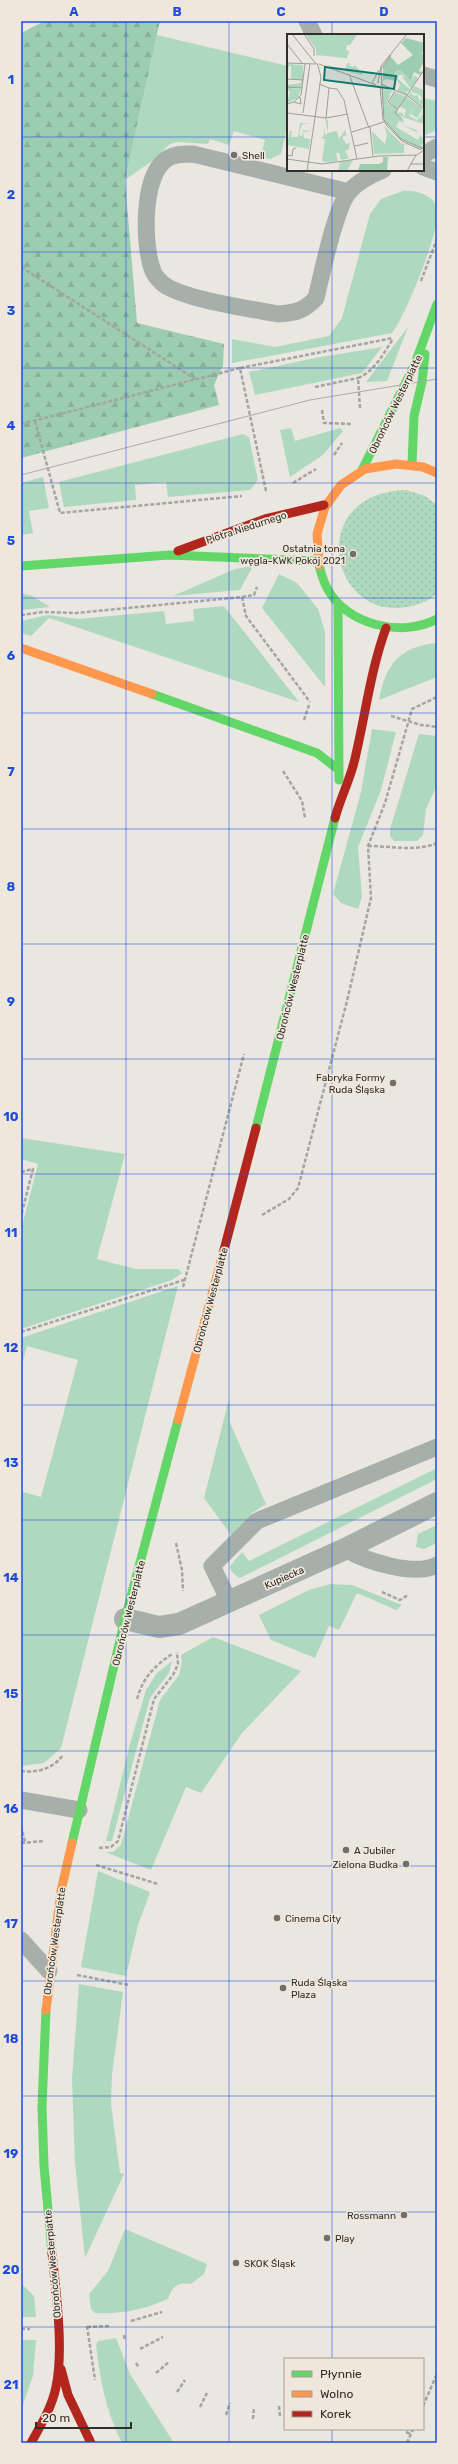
<svg xmlns="http://www.w3.org/2000/svg" width="458" height="2464" font-family="Rubik,sans-serif">
	<defs>
		<pattern id="forest-firs" width="22" height="20" patternUnits="userSpaceOnUse"><rect width="22" height="20" fill="#9dcdb1"/><path d="M5 1l3.5 6h-7zM16 11l3.5 6h-7z" fill="#88b098"/></pattern>
		<pattern id="garden-dots" width="8" height="8" patternUnits="userSpaceOnUse"><rect width="8" height="8" fill="#afd9be"/><path d="M2 2h.1M6 6h.1" fill="none" stroke="#97bba3" stroke-width="1.8" stroke-linecap="round"/></pattern>
	</defs>
	<rect width="100%" height="100%" fill="#eae6e0"/>
	<path fill="#afd9be" d="M 157,35 L 288,66 L 288,123 L 281,154 L 270,159 L 263,158 L 265,153 L 262,152 L 265,140 L 234,131 L 229,145 L 210,139 L 208,144 L 177,142 L 170,144 L 152,161 L 125,180 Z
		M 423,98 L 437,101 L 437,130 L 423,136 Z
		M 403,191 C 414,190 432,194 437,207 C 443,225 405,317 392,333 L 232,363 L 232,339 L 275,347 L 329,336 L 342,318 L 370,214 L 381,199 Z
		M 408,327 L 387,381 L 366,382 Z
		M 382,347 L 362,373 L 255,395 L 249,372 L 315,358 Z
		M 291,428 L 295,441 L 340,428 L 343,431 L 323,455 L 290,477 L 280,430 Z
		M 243,434 L 249,437 L 258,480 L 250,490 L 168,497 L 166,482 L 135,485 L 136,500 L 64,507 L 59,482 Z
		M 43,477 L 49,508 L 29,511 L 33,533 L 21,535 L 21,483 Z
		M 253,566 L 240,590 L 173,596 L 235,569 Z
		M 279,574 L 297,583 L 318,609 L 325,632 L 325,687 L 262,608 Z
		M 21,593 L 32,596 L 50,607 L 21,610 Z
		M 224,606 L 299,702 L 49,618 L 31,636 L 21,633 L 21,621 L 48,615 L 78,619 L 164,611 L 166,624 L 194,621 L 193,609 Z
		M 437,643 L 437,677 L 379,700 C 385,665 400,646 437,643 Z
		M 372,729 L 396,732 L 381,790 L 358,847 L 362,897 L 358,909 L 341,903 L 333,894 L 361,792 Z
		M 419,734 L 437,736 L 437,785 L 426,809 L 423,835 L 417,841 L 394,841 L 390,836 L 390,829 Z
		M 21,1138 L 125,1154 L 97,1259 L 136,1269 L 178,1269 L 182,1273 L 172,1280 L 21,1329 L 21,1230 L 38,1164 L 21,1159 Z
		M 178,1286 L 61,1748 L 44,1763 L 21,1766 L 21,1501 L 23,1492 L 41,1497 L 78,1360 L 27,1346 L 21,1368 L 21,1338 Z
		M 229,1399 L 230,1423 L 266,1504 L 252,1513 L 234,1539 L 204,1498 Z
		M 437,1468 L 437,1479 L 244,1576 L 239,1578 L 231,1571 L 230,1566 L 242,1552 L 249,1561 Z
		M 437,1525 L 437,1543 L 424,1549 L 416,1547 L 418,1534 Z
		M 331,1584 L 352,1585 L 402,1605 L 396,1610 L 357,1593 L 339,1630 L 329,1626 L 315,1658 L 271,1640 L 259,1615 L 309,1590 Z
		M 213,1637 L 301,1671 L 242,1733 L 201,1793 L 186,1787 L 151,1870 L 105,1852 L 113,1852 L 121,1845 L 160,1700 L 179,1675 L 182,1662 L 181,1655 Z
		M 172,1661 L 169,1673 L 150,1698 L 112,1841 L 106,1841 L 130,1744 L 146,1690 L 157,1673 Z
		M 98,1871 L 150,1892 L 138,1925 L 126,1976 L 81,1967 Z
		M 79,1984 L 123,1992 L 112,2075 L 111,2104 L 120,2173 L 124,2174 L 85,2258 L 75,2163 L 72,2079 Z
		M 125,2229 L 207,2264 L 204,2274 L 191,2284 C 178,2282 172,2286 168,2299 C 146,2309 119,2315 95,2313 L 91,2309 L 89,2294 L 108,2271 Z
		M 21,2283 L 34,2296 L 36,2317 L 21,2317 Z
		M 116,2338 L 130,2374 L 174,2443 L 122,2443 C 106,2412 100,2380 96,2345 L 98,2341 Z
		M 21,2340 L 36,2340 L 33,2376 L 21,2410 Z"/>
	<path fill="url(#forest-firs)" d="M 45,21 L 160,21 L 125,180 L 137,323 L 224,344 L 223,365 L 214,385 L 219,405 L 21,458 L 21,33 Z"/>
	<path fill="url(#garden-dots)" d="M 407,490 L 425,496 L 437,505 L 437,593 C 430,601 418,605 407,607 C 329,621 304,492 407,490 Z"/>
	<g fill="none" stroke-linecap="round" stroke-linejoin="round">
		<path stroke="#a2a6a3" stroke-width="2.5" stroke-dasharray="4 2" stroke-linecap="butt" d="M 21,267 L 195,379
			M 421,281 L 437,239
			M 315,387 L 358,378
			M 360,408 L 358,378 C 375,371 383,354 393,339
			M 322,410 L 324,423 L 353,424
			M 35,421 L 60,513 L 242,496
			M 21,424 L 240,368
			M 334,455 L 342,443
			M 293,483 L 316,469
			M 266,491 L 240,368 L 393,338
			M 242,597 L 246,616 L 310,702
			M 21,615 L 43,612 L 76,613 L 242,597 L 254,595 L 257,587
			M 391,716 L 421,725 L 437,727
			M 304,720 L 309,705
			M 283,771 L 302,801 L 305,818
			M 368,846 C 391,846 416,852 437,843
			M 21,1172 L 33,1169 L 21,1216
			M 262,1215 L 289,1199 L 298,1188 L 347,1001 L 371,898 L 368,846 L 385,803 L 412,709 L 437,697
			M 183,1287 L 244,1054
			M 21,1332 L 184,1280
			M 176,1543 L 182,1570 L 183,1591
			M 382,1592 L 400,1600 L 408,1595
			M 137,1699 C 143,1678 153,1667 172,1654
			M 21,1771 C 37,1773 53,1769 63,1755
			M 21,1826 L 25,1842
			M 21,1843 L 44,1841
			M 99,1848 L 111,1847 L 118,1841 L 154,1699 L 173,1675 L 178,1664 L 177,1652
			M 96,1865 L 158,1884
			M 77,1975 L 129,1985
			M 131,2321 L 162,2312
			M 87,2326 L 95,2380
			M 87,2327 L 111,2326
			M 21,2329 L 30,2329
			M 124,2335 L 125,2340
			M 140,2349 L 163,2337
			M 136,2363 L 139,2368
			M 156,2373 L 169,2362
			M 177,2392 L 185,2380
			M 279,2406 L 280,2416
			M 423,2406 L 437,2374
			M 200,2407 L 207,2393
			M 226,2415 L 230,2403
			M 253,2419 L 254,2407
			M 406,2432 L 411,2434
			M 407,2443 L 413,2429"/>
		<path stroke="#a6afaa" stroke-width="17" d="M 307,21 L 314,35
			M 423,75 L 437,79
			M 423,155 L 437,147
			M 423,167 L 437,172
			M 349,192 L 193,154 C 183,154 172,154 164,161 C 142,180 143,246 153,271 C 154,275 159,280 162,283 C 180,299 252,309 278,314 C 295,313 304,311 316,298 C 322,274 335,208 349,192 C 357,182 371,175 383,170
			M 345,1549 C 366,1561 414,1577 437,1565
			M 229,1601 L 212,1566 L 257,1521 L 437,1447
			M 21,1800 L 79,1810
			M 21,1940 L 49,1971"/>
		<path stroke="#a6afaa" stroke-width="22" d="M 125,1619 L 159,1627 L 179,1624 L 345,1549 L 437,1503"/>
		<path stroke="#63d668" stroke-width="9" d="M 412,464 L 414,416 L 422,382 L 425,354
			M 362,470 L 414,366 L 437,304
			M 319,565 C 321,573 323,581 327,588 C 346,625 402,638 437,619
			M 21,566 L 169,555 L 316,561
			M 338,606 L 339,780
			M 152,694 L 317,753 L 339,770
			M 256,1128 L 335,818
			M 72,1843 L 125,1619 L 178,1420
			M 46,2010 L 42,2107 L 44,2166 L 52,2253"/>
		<path stroke="#ff974d" stroke-width="9" d="M 319,565 L 317,534 L 325,507 L 341,485 L 365,469 L 396,464 L 423,467 L 437,473
			M 21,648 L 152,694
			M 178,1420 L 224,1250
			M 46,2010 L 61,1891 L 72,1843"/>
		<path stroke="#b3261e" stroke-width="9" d="M 178,551 L 265,519 L 324,505
			M 335,818 C 341,796 352,776 356,754 C 366,711 371,669 386,628
			M 224,1250 L 256,1128
			M 61,2369 L 68,2395 L 91,2443
			M 31,2443 C 41,2425 52,2407 56,2387 C 64,2349 56,2292 52,2253"/>
		<path stroke="#a9aba7" stroke-width="1" d="M 21,475 L 310,400 L 437,379"/>
	</g>
	<path fill="none" stroke="#1d4ed8" stroke-width="1" stroke-opacity="0.55" d="M 126,21 L 126,2443M 229,21 L 229,2443M 332,21 L 332,35M 21,137 L 288,137M 423,137 L 437,137M 332,170 L 332,2359M 21,252 L 437,252M 21,368 L 437,368M 21,483 L 437,483M 21,598 L 437,598M 21,713 L 437,713M 21,829 L 437,829M 21,944 L 437,944M 21,1059 L 437,1059M 21,1174 L 437,1174M 21,1290 L 437,1290M 21,1405 L 437,1405M 21,1520 L 437,1520M 21,1635 L 437,1635M 21,1751 L 437,1751M 21,1866 L 437,1866M 21,1981 L 437,1981M 21,2096 L 437,2096M 21,2212 L 437,2212M 21,2327 L 437,2327M 332,2429 L 332,2443"/>
	<g fill="#726e69" stroke="#efe7db" stroke-width="1.5">
		<circle cx="234" cy="155" r="4"/>
		<circle cx="353" cy="554" r="4"/>
		<circle cx="393" cy="1083" r="4"/>
		<circle cx="346" cy="1850" r="4"/>
		<circle cx="406" cy="1864" r="4"/>
		<circle cx="277" cy="1918" r="4"/>
		<circle cx="283" cy="1988" r="4"/>
		<circle cx="404" cy="2215" r="4"/>
		<circle cx="327" cy="2238" r="4"/>
		<circle cx="236" cy="2263" r="4"/>
	</g>
	<g text-anchor="middle" stroke-width="3.5" stroke-linejoin="round" paint-order="stroke">
		<g font-size="10" fill="#312e29" stroke="#efe7db" text-anchor="start">
			<text x="242" y="159">Shell</text>
			<text x="345" y="552" text-anchor="end">Ostatnia tona<tspan x="345" dy="12">węgla-KWK Pokój 2021</tspan></text>
			<text x="385" y="1081" text-anchor="end">Fabryka Formy<tspan x="385" dy="12">Ruda Śląska</tspan></text>
			<text x="354" y="1854">A Jubiler</text>
			<text x="398" y="1868" text-anchor="end">Zielona Budka</text>
			<text x="285" y="1922">Cinema City</text>
			<text x="291" y="1986">Ruda Śląska<tspan x="291" dy="12">Plaza</tspan></text>
			<text x="396" y="2219" text-anchor="end">Rossmann</text>
			<text x="335" y="2242">Play</text>
			<text x="244" y="2267">SKOK Śląsk</text>
		</g>
		<g font-size="10" fill="#312e29" stroke="#efe7db">
			<text transform="translate(395 404) rotate(-64)" y="4">Obrońców Westerplatte</text>
			<text transform="translate(246 527) rotate(-18)" y="4">Piotra Niedurnego</text>
			<text transform="translate(292 987) rotate(-76)" y="4">Obrońców Westerplatte</text>
			<text transform="translate(210 1300) rotate(-75)" y="4">Obrońców Westerplatte</text>
			<text transform="translate(284 1577) rotate(-24)" y="4">Kupiecka</text>
			<text transform="translate(128 1613) rotate(-76)" y="4">Obrońców Westerplatte</text>
			<text transform="translate(54 1941) rotate(-82)" y="4">Obrońców Westerplatte</text>
			<text transform="translate(52 2264) rotate(-95)" y="4">Obrońców Westerplatte</text>
		</g>
	</g>
	<g transform="translate(287 34)">
		<rect width="137" height="137" fill="#eae6e0"/>
		<path d="M 60,29 L 65,30 L 61,31 L 66,33 L 68,31 L 75,39 L 78,33 L 75,41 L 58,37 ZM 0,30 L 16,31 L 16,46 L 4,45 L 4,32 L 2,32 L 0,44 ZM 110,36 L 114,36 L 124,47 L 128,41 L 131,44 L 124,55 L 115,43 L 118,41 L 112,41 L 111,45 L 124,56 L 120,57 L 120,61 L 110,57 L 113,51 L 107,41 ZM 14,46 L 16,47 L 14,54 L 3,54 L 14,55 L 11,64 L 0,69 L 3,58 L 0,55 L 0,51 L 14,49 ZM 127,52 L 136,56 L 137,72 L 121,62 L 123,58 L 127,62 L 130,61 L 133,67 L 135,64 L 131,60 L 124,58 ZM 96,53 L 107,58 L 104,58 L 100,69 L 110,74 L 111,81 L 112,78 L 116,79 L 116,83 L 118,80 L 119,75 L 113,73 L 119,63 L 136,74 L 130,84 L 125,80 L 123,82 L 127,71 L 122,82 L 130,86 L 137,75 L 131,86 L 137,79 L 137,90 L 109,81 L 117,86 L 115,91 L 129,96 L 131,99 L 115,91 L 115,88 L 112,87 L 109,93 L 131,106 L 133,101 L 137,106 L 134,112 L 137,112 L 137,108 L 137,115 L 134,116 L 113,104 L 98,88 L 94,55 ZM 108,58 L 119,63 L 111,74 L 102,68 ZM 38,85 L 41,86 L 41,99 L 50,97 L 52,105 L 58,96 L 60,101 L 55,103 L 59,110 L 63,109 L 62,115 L 58,117 L 62,124 L 54,126 L 52,119 L 49,119 L 51,127 L 37,128 L 35,126 L 38,105 L 33,104 L 36,103 L 38,94 L 38,101 L 41,99 ZM 13,89 L 26,90 L 15,90 L 13,97 L 12,101 L 15,102 L 16,96 L 24,97 L 16,98 L 17,104 L 23,105 L 22,115 L 0,111 L 3,97 L 5,97 L 4,103 L 11,103 Z" fill="#afd9be"/>
		<path d="M 119,4 L 137,9 L 137,17 L 134,19 L 137,21 L 137,27 L 132,37 L 135,38 L 133,41 L 127,38 L 124,47 L 114,36 L 110,36 L 107,41 L 109,47 L 99,45 L 96,47 L 96,32 L 103,22 L 111,31 L 126,21 L 114,9 ZM 96,123 L 101,123 L 100,137 L 71,137 L 73,130 L 92,130 L 96,128 Z" fill="#9dcdb1"/>
		<path d="M 18,0 L 70,0 L 70,1 L 63,11 L 60,11 L 59,16 L 62,17 L 60,24 L 58,24 L 29,21 L 29,15 ZM 97,92 L 114,109 L 121,111 L 117,111 L 117,119 L 87,120 L 85,97 L 98,110 L 100,101 ZM 66,126 L 60,137 L 51,137 L 53,128 Z" fill="#afd9be"/>
		<path fill="none" stroke="#a09c97" stroke-width="1" d="M 5,0 L 29,30M 17,0 L 27,15 L 27,22M 0,10 L 15,29M 104,21 L 94,35 L 97,86 L 114,105 L 137,115M 0,29 L 29,30M 32,30 L 89,51M 62,40 L 82,94M 0,45 L 16,46M 85,49 L 92,36M 91,49 L 94,32 L 120,0M 32,50 L 42,54 L 39,84M 94,50 L 119,61 L 137,74M 0,53 L 15,54M 93,53 L 96,85 L 100,92 L 115,107 L 134,116M 42,54 L 50,55 L 57,66 L 70,125M 108,57 L 101,68 L 111,75M 7,68 L 14,70 L 13,63M 0,70 L 7,68 L 14,61 L 18,30M 0,79 L 39,84 L 61,80M 16,79 L 23,30M 115,85 L 108,79 L 137,36M 83,93 L 86,122M 65,98 L 97,88M 68,112 L 81,109M 0,121 L 5,122 L 6,115 L 9,114M 0,125 L 35,130 L 92,122 L 130,121 L 137,116M 123,130 L 137,130M 20,137 L 34,43 L 30,29M 120,137 L 129,121"/>
		<path fill="#0f766e" fill-opacity="0.15" stroke="#0f766e" stroke-width="2" d="M 38,33 L 109,42 L 107,55 L 37,46 Z"/>
		<rect width="137" height="137" fill="none" stroke="#312e29" stroke-width="2"/>
	</g>
	<rect width="458" height="2464" fill="none" stroke="#efe7db" stroke-width="44"/>
	<rect x="284" y="2358" width="140" height="72" fill="#efe7db" stroke="#a39d94"/>
	<rect x="292" y="2371" width="20" height="6" fill="#63d668" stroke="#a39d94"/>
	<text x="320" y="2378" font-size="12" fill="#312e29">Płynnie</text>
	<rect x="292" y="2391" width="20" height="6" fill="#ff974d" stroke="#a39d94"/>
	<text x="320" y="2398" font-size="12" fill="#312e29">Wolno</text>
	<rect x="292" y="2411" width="20" height="6" fill="#b3261e" stroke="#a39d94"/>
	<text x="320" y="2418" font-size="12" fill="#312e29">Korek</text>
	<path d="M36 2422v6h95v-6" fill="none" stroke="#312e29" stroke-width="2"/>
	<text x="42" y="2422" font-size="12" fill="#312e29" stroke="#efe7db" stroke-width="3" paint-order="stroke">20 m</text>
	<rect x="22" y="22" width="414" height="2420" fill="none" stroke="#1d4ed8" stroke-width="1.5"/>
	<g font-size="13" text-anchor="middle" font-weight="bold" fill="#1d4ed8">
		<text x="74" y="16">A</text>
		<text x="177" y="16">B</text>
		<text x="281" y="16">C</text>
		<text x="384" y="16">D</text>
		<text x="11" y="84">1</text>
		<text x="11" y="199">2</text>
		<text x="11" y="315">3</text>
		<text x="11" y="430">4</text>
		<text x="11" y="545">5</text>
		<text x="11" y="660">6</text>
		<text x="11" y="776">7</text>
		<text x="11" y="891">8</text>
		<text x="11" y="1006">9</text>
		<text x="11" y="1121">10</text>
		<text x="11" y="1237">11</text>
		<text x="11" y="1352">12</text>
		<text x="11" y="1467">13</text>
		<text x="11" y="1582">14</text>
		<text x="11" y="1698">15</text>
		<text x="11" y="1813">16</text>
		<text x="11" y="1928">17</text>
		<text x="11" y="2043">18</text>
		<text x="11" y="2158">19</text>
		<text x="11" y="2274">20</text>
		<text x="11" y="2389">21</text>
	</g>
</svg>
